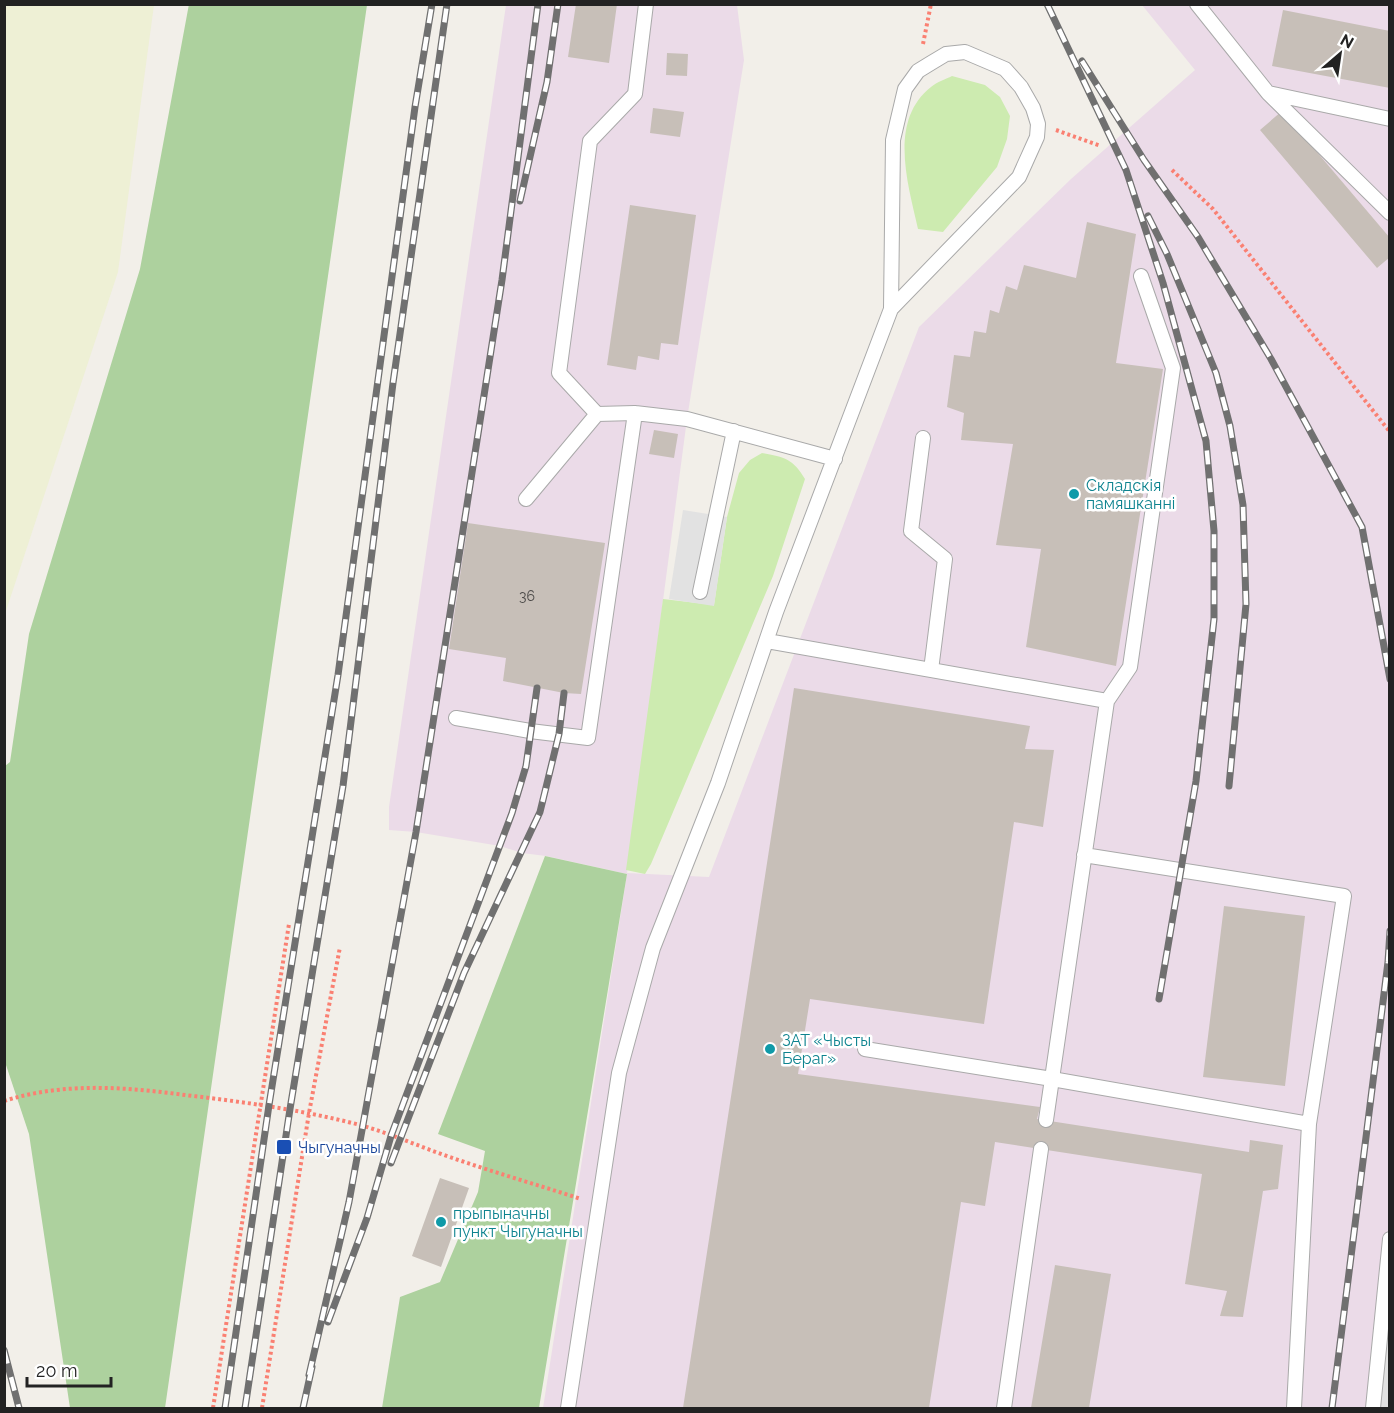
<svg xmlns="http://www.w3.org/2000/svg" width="1394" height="1413" font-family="Raleway,sans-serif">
	<rect width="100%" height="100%" fill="#f2efe9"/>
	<path fill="#ebdbe8" d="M 506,5 L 737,5 L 744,60 L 687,419 L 627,873 L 709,877 L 919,327 L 1071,179 L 1195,70 L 1142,5 L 1389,5 L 1389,1408 L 543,1408 L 627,874 L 546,856 L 522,853 L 500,846 L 416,832 L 389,830 L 389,807 Z"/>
	<path fill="#eef0d5" d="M 5,4 L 154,5 L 118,272 L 5,614 Z"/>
	<path fill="#cdebb0" d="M 952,76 L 985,85 L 1000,97 L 1010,116 L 1007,139 L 997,167 L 943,232 L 918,229 C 908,184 888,121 931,87 C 937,82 946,79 952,76 Z
		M 762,453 C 785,457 793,459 805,479 L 773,576 L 651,864 L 645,874 L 626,870 L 663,599 L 714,605 L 727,517 L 739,473 L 750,460 Z"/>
	<path fill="#add19e" d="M 189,4 L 367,5 L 165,1408 L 70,1408 L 29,1134 L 5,1062 L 5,766 L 10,762 L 29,634 L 140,269 Z
		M 545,856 L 627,874 L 539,1408 L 382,1408 L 400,1297 L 440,1282 L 478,1192 L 485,1151 L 438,1134 Z"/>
	<path fill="#e2e2e2" d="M 683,510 L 727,517 L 714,606 L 669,599 Z
		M 1389,1239 L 1389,1408 L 1373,1408 Z"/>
	<path fill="#c7bfb8" d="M 576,4 L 617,4 L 609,63 L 568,57 Z
		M 1283,10 L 1390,31 L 1390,88 L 1272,66 Z
		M 667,53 L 688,54 L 687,76 L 666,75 Z
		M 653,108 L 684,112 L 680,137 L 650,133 Z
		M 1282,111 L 1390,238 L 1390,257 L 1377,268 L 1260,130 Z
		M 630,205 L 696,215 L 678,345 L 661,343 L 659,360 L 638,356 L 636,370 L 607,365 Z
		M 1087,222 L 1136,234 L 1116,363 L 1163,369 L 1116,666 L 1026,647 L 1041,549 L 996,545 L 1013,444 L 961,440 L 964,413 L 947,407 L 954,355 L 970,357 L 974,331 L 986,333 L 990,310 L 999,313 L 1006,286 L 1017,290 L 1024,265 L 1076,278 Z
		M 654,430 L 678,434 L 674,458 L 649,454 Z
		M 468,523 L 605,543 L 581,694 L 564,693 L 503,681 L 506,658 L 449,649 Z
		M 794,688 L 1030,726 L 1025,749 L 1054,750 L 1043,827 L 1014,822 L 984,1024 L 810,999 L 798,1074 L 1040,1107 L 1037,1119 L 1249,1152 L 1250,1140 L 1283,1145 L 1278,1189 L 1263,1191 L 1243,1317 L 1220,1316 L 1227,1291 L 1185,1284 L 1202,1174 L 995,1142 L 985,1206 L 961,1202 L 929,1408 L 683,1408 Z
		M 1224,906 L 1305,916 L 1285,1086 L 1203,1077 Z
		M 440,1178 L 469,1188 L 441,1267 L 412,1256 Z
		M 1055,1265 L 1111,1274 L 1089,1408 L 1031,1408 Z"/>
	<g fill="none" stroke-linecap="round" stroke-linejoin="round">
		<defs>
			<path id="service" d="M 646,4 L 635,94 L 590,141 L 559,373 L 597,414 L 635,413 L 687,419 L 835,459
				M 1197,4 L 1268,93 L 1390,119
				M 1268,93 L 1390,213
				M 923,438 L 911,531 L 945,559 L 931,670
				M 526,499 L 597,414
				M 700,592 L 734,431
				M 767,641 L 1107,701 L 1046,1120
				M 1107,701 L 1130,667 L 1173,368 L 1141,276
				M 456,718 L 530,731 L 588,738 L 635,413
				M 1084,855 L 1344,896 L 1309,1124 L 1294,1408
				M 865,1049 L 1052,1079 L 1309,1124
				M 568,1408 L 619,1073 L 653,948 L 718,783 L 776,612 L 891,309 L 893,140 L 905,89 L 918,71 L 931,63 L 946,54 L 965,52 L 1005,69 L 1021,87 L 1033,108 L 1038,124 L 1037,137 L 1019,177 L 891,309
				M 1004,1408 L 1041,1149
				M 1373,1408 L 1390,1239"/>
		</defs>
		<use href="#service" stroke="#a9a9a9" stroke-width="16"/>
		<path stroke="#fa8072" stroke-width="4" stroke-dasharray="3 3" stroke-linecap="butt" d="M 923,44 L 931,4
			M 1056,130 L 1101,146
			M 1172,170 L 1213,209 L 1390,432
			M 4,1101 C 64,1082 125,1087 185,1095 C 244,1102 303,1110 360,1125 C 385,1132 409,1142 433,1151 C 482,1169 532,1183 581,1199
			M 213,1408 L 289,924
			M 262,1408 L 309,1113 L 340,947"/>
		<use href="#service" stroke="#fff" stroke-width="14"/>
		<defs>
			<path id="rail" d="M 1047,4 L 1126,170 L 1163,283 L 1206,441 L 1214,531 L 1214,619 L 1196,781 L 1159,999
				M 1082,61 L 1144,160 L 1198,237 L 1271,359 L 1362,527 L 1390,679
				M 520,201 L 547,82 L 558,4
				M 1148,216 L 1167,254 L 1216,373 L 1230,426 L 1243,505 L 1246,604 L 1229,786
				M 391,1163 L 464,973 L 540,812 L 559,734 L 564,693
				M 328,1322 L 367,1218 L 391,1136 L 512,813 L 526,766 L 537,688
				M 4,1350 L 19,1408
				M 309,1375 L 349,1202 L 416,832 L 502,280 L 538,4
				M 225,1408 L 269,1105 L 338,675 L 415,107 L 432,4
				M 245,1408 L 290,1109 L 343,786 L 393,383 L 447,4
				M 303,1408 L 312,1367
				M 1332,1408 L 1388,962 L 1390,931"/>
		</defs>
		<use href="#rail" stroke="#707070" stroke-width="7"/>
		<use href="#rail" stroke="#fff" stroke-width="4.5" stroke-dasharray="14" stroke-linecap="butt"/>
	</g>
	<g fill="#0f9aa8" stroke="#fff" stroke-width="2">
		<circle cx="1074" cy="494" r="6"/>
		<circle cx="770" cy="1049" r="6"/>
		<circle cx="441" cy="1222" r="6"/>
	</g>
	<rect fill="#1a4fb4" stroke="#fff" stroke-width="2" x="276" y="1139" width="16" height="16" rx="3"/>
	<g text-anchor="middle" stroke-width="5" stroke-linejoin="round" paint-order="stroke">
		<g font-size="14" fill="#4b4948">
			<text x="527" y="601">36</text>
		</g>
		<g font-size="16" fill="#0d838f" stroke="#fff" text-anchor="start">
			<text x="1086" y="491">Складскія<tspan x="1086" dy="18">памяшканні</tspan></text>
			<text x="782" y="1046">ЗАТ «Чысты<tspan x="782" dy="18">Бераг»</tspan></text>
			<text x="453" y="1219">прыпыначны<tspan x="453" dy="18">пункт Чыгуначны</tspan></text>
		</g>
		<g font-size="16" fill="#164399" stroke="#fff" text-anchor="start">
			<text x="298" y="1153">Чыгуначны</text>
		</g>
	</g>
	<rect width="1394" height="1413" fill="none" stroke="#222222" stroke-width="12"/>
	<g transform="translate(1340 54) rotate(29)" stroke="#ffffff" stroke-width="4.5" paint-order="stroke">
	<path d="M0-4.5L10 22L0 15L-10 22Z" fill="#222222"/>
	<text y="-9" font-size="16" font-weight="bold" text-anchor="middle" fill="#222222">N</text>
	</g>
	<path d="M27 1377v9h84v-9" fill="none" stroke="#222222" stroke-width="3"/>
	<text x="36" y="1377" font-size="18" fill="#222222" stroke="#ffffff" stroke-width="4.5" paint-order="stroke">20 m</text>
</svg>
